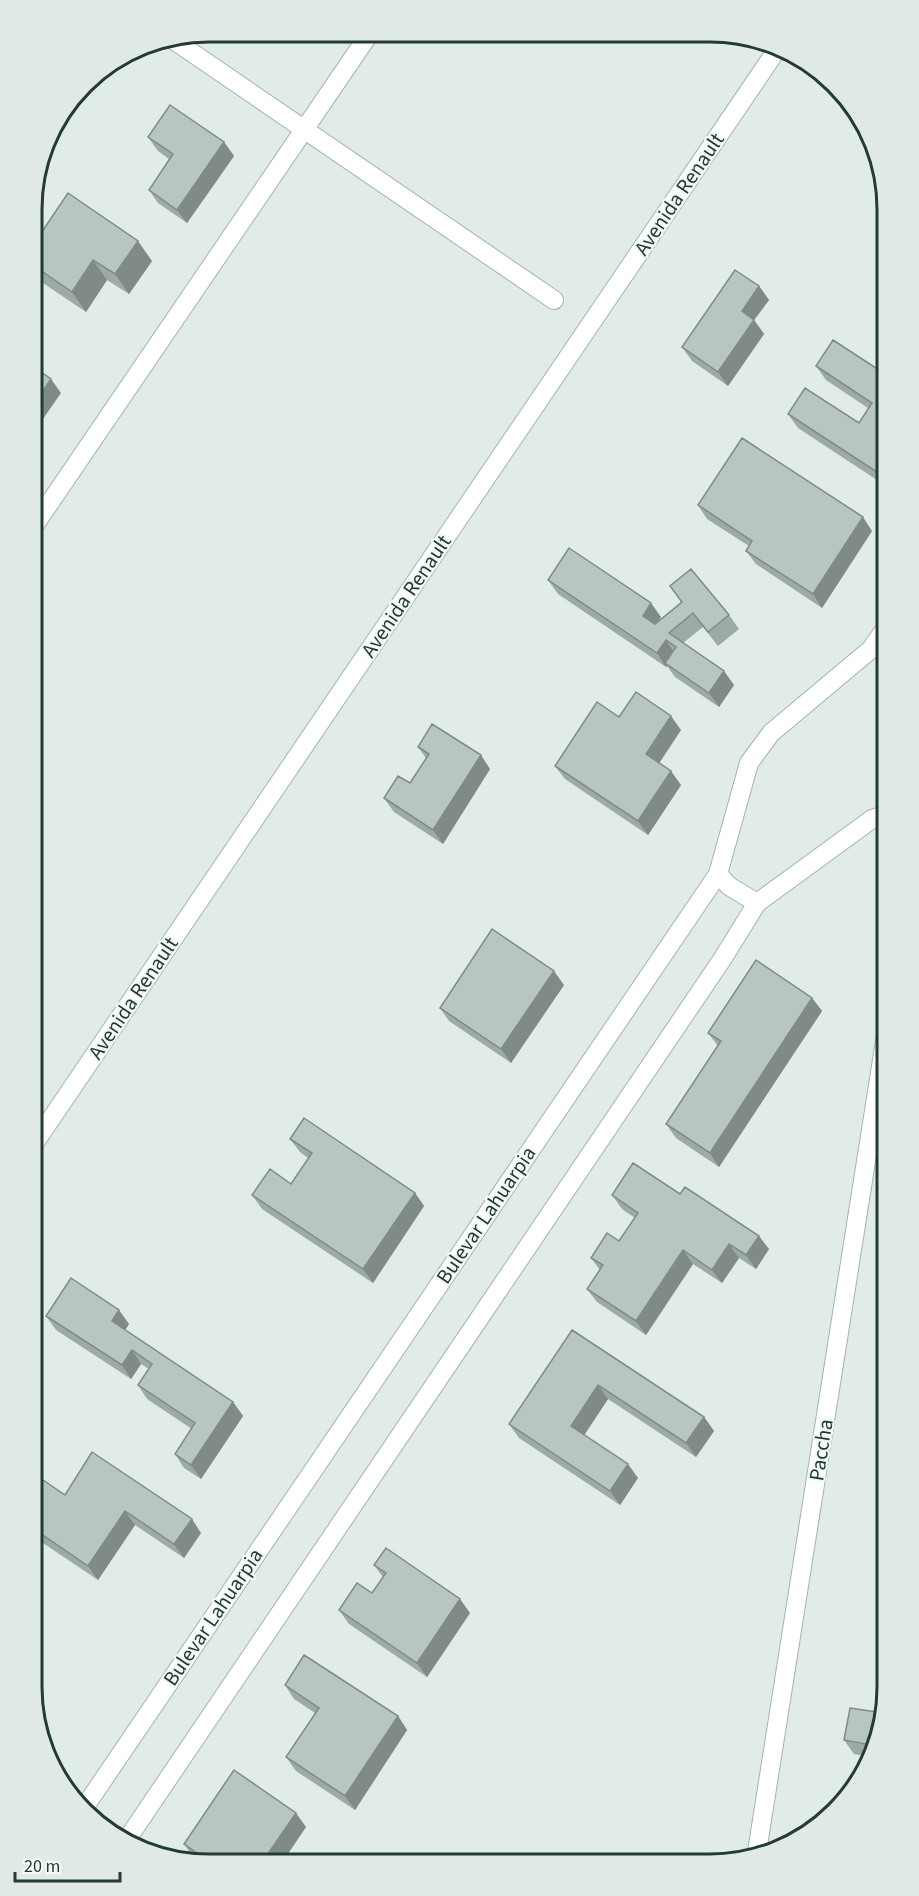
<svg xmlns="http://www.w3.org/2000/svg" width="919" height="1896" font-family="'Source Sans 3',sans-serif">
	<rect width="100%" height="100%" fill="#e1ebe7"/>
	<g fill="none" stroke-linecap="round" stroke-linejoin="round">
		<defs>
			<path id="street" d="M 172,39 L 554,300
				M 34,526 L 370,33
				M 718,874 L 729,886 L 757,903
				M 84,1808 L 718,874 L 749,763 L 771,733 L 870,650 L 883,632
				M 128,1838 L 723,958 L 757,903 L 872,819 L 884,815
				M 756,1858 L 885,1041"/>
			<path id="secondary" d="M 36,1141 L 776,51"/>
		</defs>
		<use href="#street" stroke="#a4b3ae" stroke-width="20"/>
		<use href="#secondary" stroke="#a0b7b0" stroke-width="20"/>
		<use href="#street" stroke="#fff" stroke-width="18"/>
		<use href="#secondary" stroke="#fff" stroke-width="18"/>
	</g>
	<path fill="#9daaa5" d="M 148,137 L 224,142 L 234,156 L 187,223 L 158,203 L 149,190 L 169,159 L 158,151 Z
		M 33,245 L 152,261 L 129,294 L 107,280 L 86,312 L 37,279 L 33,273 Z
		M 759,286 L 769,300 L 754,320 L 764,334 L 728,386 L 692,361 L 682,347 Z
		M 816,366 L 882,372 L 883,484 L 798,428 L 788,414 L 859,423 L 868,408 L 826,380 Z
		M 698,505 L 872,531 L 822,608 L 756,564 L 746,551 L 749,546 L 707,519 Z
		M 548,580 L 661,617 L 657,623 L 681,602 L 670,586 L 729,615 L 739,629 L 718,646 L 703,627 L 683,643 L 734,685 L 719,707 L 675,677 L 667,666 L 666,667 L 558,594 Z
		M 619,717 L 681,730 L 659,763 L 681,785 L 648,835 L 565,779 L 555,766 Z
		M 418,747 L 490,769 L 443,844 L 394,812 L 384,798 L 410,783 L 426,758 Z
		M 564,985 L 511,1063 L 449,1021 L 440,1008 Z
		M 812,998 L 822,1011 L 719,1167 L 676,1138 L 666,1124 L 718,1046 L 708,1033 Z
		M 290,1139 L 415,1193 L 424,1206 L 373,1283 L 262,1209 L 252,1195 L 291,1184 L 308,1158 L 300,1152 Z
		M 680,1194 L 769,1249 L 756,1269 L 739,1258 L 722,1283 L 693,1264 L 646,1335 L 597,1302 L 587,1289 L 600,1270 L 591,1258 L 619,1241 L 635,1218 L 622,1209 L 612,1195 Z
		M 46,1316 L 129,1324 L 125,1330 L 233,1402 L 243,1416 L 201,1479 L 184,1468 L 175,1454 L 192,1429 L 147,1399 L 138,1385 L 149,1369 L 141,1364 L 131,1379 L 56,1330 Z
		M 572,1330 L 704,1417 L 714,1431 L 696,1457 L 608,1399 L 584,1435 L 638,1478 L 620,1505 L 519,1438 L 509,1424 Z
		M 37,1476 L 65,1495 L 201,1533 L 184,1558 L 135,1525 L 98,1580 L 37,1539 Z
		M 374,1565 L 470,1613 L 427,1677 L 349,1624 L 339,1610 L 372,1593 L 383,1577 Z
		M 285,1685 L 398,1716 L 407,1730 L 355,1810 L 296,1771 L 286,1757 L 315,1713 L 294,1699 Z
		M 884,1713 L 874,1755 L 872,1757 L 854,1754 L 844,1740 Z
		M 306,1827 L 283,1861 L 199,1861 L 194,1858 L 184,1844 Z"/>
	<path fill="#808b86" d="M 224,142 L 234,156 L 187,223 L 177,210 Z
		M 138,241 L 152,261 L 129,294 L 115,274 Z
		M 93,260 L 107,280 L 86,312 L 72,292 Z
		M 759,286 L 769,300 L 754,320 L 764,334 L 728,386 L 718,372 L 742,311 Z
		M 51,379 L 61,393 L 34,432 L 34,404 Z
		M 863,517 L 872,531 L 822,608 L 813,594 Z
		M 651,603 L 661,617 L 652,630 L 643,616 Z
		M 666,640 L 675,654 L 665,663 L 667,666 L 666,667 L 657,653 Z
		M 724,671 L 734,685 L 719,707 L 709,693 Z
		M 671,716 L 681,730 L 656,768 L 646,754 Z
		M 481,755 L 490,769 L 443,844 L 433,830 Z
		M 671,771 L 681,785 L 648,835 L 638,821 Z
		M 554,971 L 564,985 L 511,1063 L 501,1049 Z
		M 812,998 L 822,1011 L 719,1167 L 710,1153 Z
		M 415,1193 L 424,1206 L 373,1283 L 363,1269 Z
		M 759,1236 L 769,1249 L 756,1269 L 746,1255 Z
		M 729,1244 L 739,1258 L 722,1283 L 712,1270 Z
		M 683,1250 L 693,1264 L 646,1335 L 636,1321 Z
		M 119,1310 L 129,1324 L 122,1335 L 112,1321 Z
		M 132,1350 L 141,1364 L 131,1379 L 122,1365 Z
		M 598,1385 L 608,1399 L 581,1440 L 571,1426 Z
		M 233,1402 L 243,1416 L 201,1479 L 191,1465 Z
		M 704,1417 L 714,1431 L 696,1457 L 686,1443 Z
		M 628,1464 L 638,1478 L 620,1505 L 610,1491 Z
		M 125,1511 L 135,1525 L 98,1580 L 88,1566 Z
		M 192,1519 L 201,1533 L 184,1558 L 174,1544 Z
		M 460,1599 L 470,1613 L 427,1677 L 417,1663 Z
		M 398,1716 L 407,1730 L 355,1810 L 345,1796 Z
		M 43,1740 L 53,1754 L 52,1756 L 42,1741 Z
		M 296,1813 L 306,1827 L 283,1861 L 263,1861 Z"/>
	<path fill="#b7c6c0" stroke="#808b86" stroke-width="1.5" d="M 170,105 L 224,142 L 177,210 L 149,190 L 173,154 L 148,137 Z
		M 68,193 L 138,241 L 115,274 L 93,260 L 72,292 L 33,265 L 33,245 Z
		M 735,270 L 759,286 L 742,311 L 754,320 L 718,372 L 682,347 Z
		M 833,340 L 882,372 L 883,476 L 788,414 L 805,388 L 859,423 L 872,403 L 816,366 Z
		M 34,367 L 51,379 L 34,404 Z
		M 742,438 L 863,517 L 813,594 L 746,551 L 752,541 L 698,505 Z
		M 569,548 L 651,603 L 643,616 L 655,624 L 682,602 L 670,586 L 691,569 L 729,615 L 708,632 L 693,613 L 669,633 L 724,671 L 709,693 L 665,663 L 676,647 L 666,640 L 657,653 L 548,580 Z
		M 636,692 L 671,716 L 646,754 L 671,771 L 638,821 L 555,766 L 597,702 L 619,717 Z
		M 432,724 L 481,755 L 433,830 L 384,798 L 398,776 L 410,783 L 429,754 L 418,747 Z
		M 492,929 L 554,971 L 501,1049 L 440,1008 Z
		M 756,960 L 812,998 L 710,1153 L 666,1124 L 721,1041 L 708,1033 Z
		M 304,1118 L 415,1193 L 363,1269 L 252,1195 L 270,1169 L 291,1184 L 312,1153 L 290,1139 Z
		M 633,1163 L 680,1194 L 685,1187 L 759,1236 L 746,1255 L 729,1244 L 712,1270 L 683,1250 L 636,1321 L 587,1289 L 603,1265 L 591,1258 L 607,1233 L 619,1241 L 638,1213 L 612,1195 Z
		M 71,1278 L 119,1310 L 112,1321 L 233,1402 L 191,1465 L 175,1454 L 195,1423 L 138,1385 L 152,1364 L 132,1350 L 122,1365 L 46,1316 Z
		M 572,1330 L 704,1417 L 686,1443 L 598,1385 L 571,1426 L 628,1464 L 610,1491 L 509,1424 Z
		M 92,1452 L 192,1519 L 174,1544 L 125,1511 L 88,1566 L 37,1531 L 37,1476 L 65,1495 Z
		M 386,1548 L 460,1599 L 417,1663 L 339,1610 L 357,1583 L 372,1593 L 386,1573 L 374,1565 Z
		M 304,1655 L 398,1716 L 345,1796 L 286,1757 L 319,1708 L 285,1685 Z
		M 850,1708 L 884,1713 L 876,1746 L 844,1740 Z
		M 234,1770 L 296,1813 L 263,1861 L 209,1861 L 184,1844 Z"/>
	<g text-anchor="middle" stroke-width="4.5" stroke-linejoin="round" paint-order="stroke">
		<g font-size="21" fill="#223b36" stroke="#f2f8f5">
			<text transform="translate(679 194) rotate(-56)" y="7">Avenida Renault</text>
			<text transform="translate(406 596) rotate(-56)" y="7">Avenida Renault</text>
			<text transform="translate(133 998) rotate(-56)" y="7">Avenida Renault</text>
			<text transform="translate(486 1215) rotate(-56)" y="7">Bulevar Lahuarpia</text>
			<text transform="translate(821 1450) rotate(-81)" y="7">Paccha</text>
			<text transform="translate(213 1617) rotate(-56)" y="7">Bulevar Lahuarpia</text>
		</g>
	</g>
	<path d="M0 0H919V1896H0ZM209 42H710A167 167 0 0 1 877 209V1687A167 167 0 0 1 710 1854H209A167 167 0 0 1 42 1687V209A167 167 0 0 1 209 42Z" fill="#e1e9e6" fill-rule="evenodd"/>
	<path fill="none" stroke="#223b36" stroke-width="3" d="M209 42H710A167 167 0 0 1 877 209V1687A167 167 0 0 1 710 1854H209A167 167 0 0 1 42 1687V209A167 167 0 0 1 209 42Z"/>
	<path d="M15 1872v9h105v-9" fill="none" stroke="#223b36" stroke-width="3"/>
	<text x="24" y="1872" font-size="18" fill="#223b36" stroke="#f2f8f5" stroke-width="4.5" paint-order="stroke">20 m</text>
</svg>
